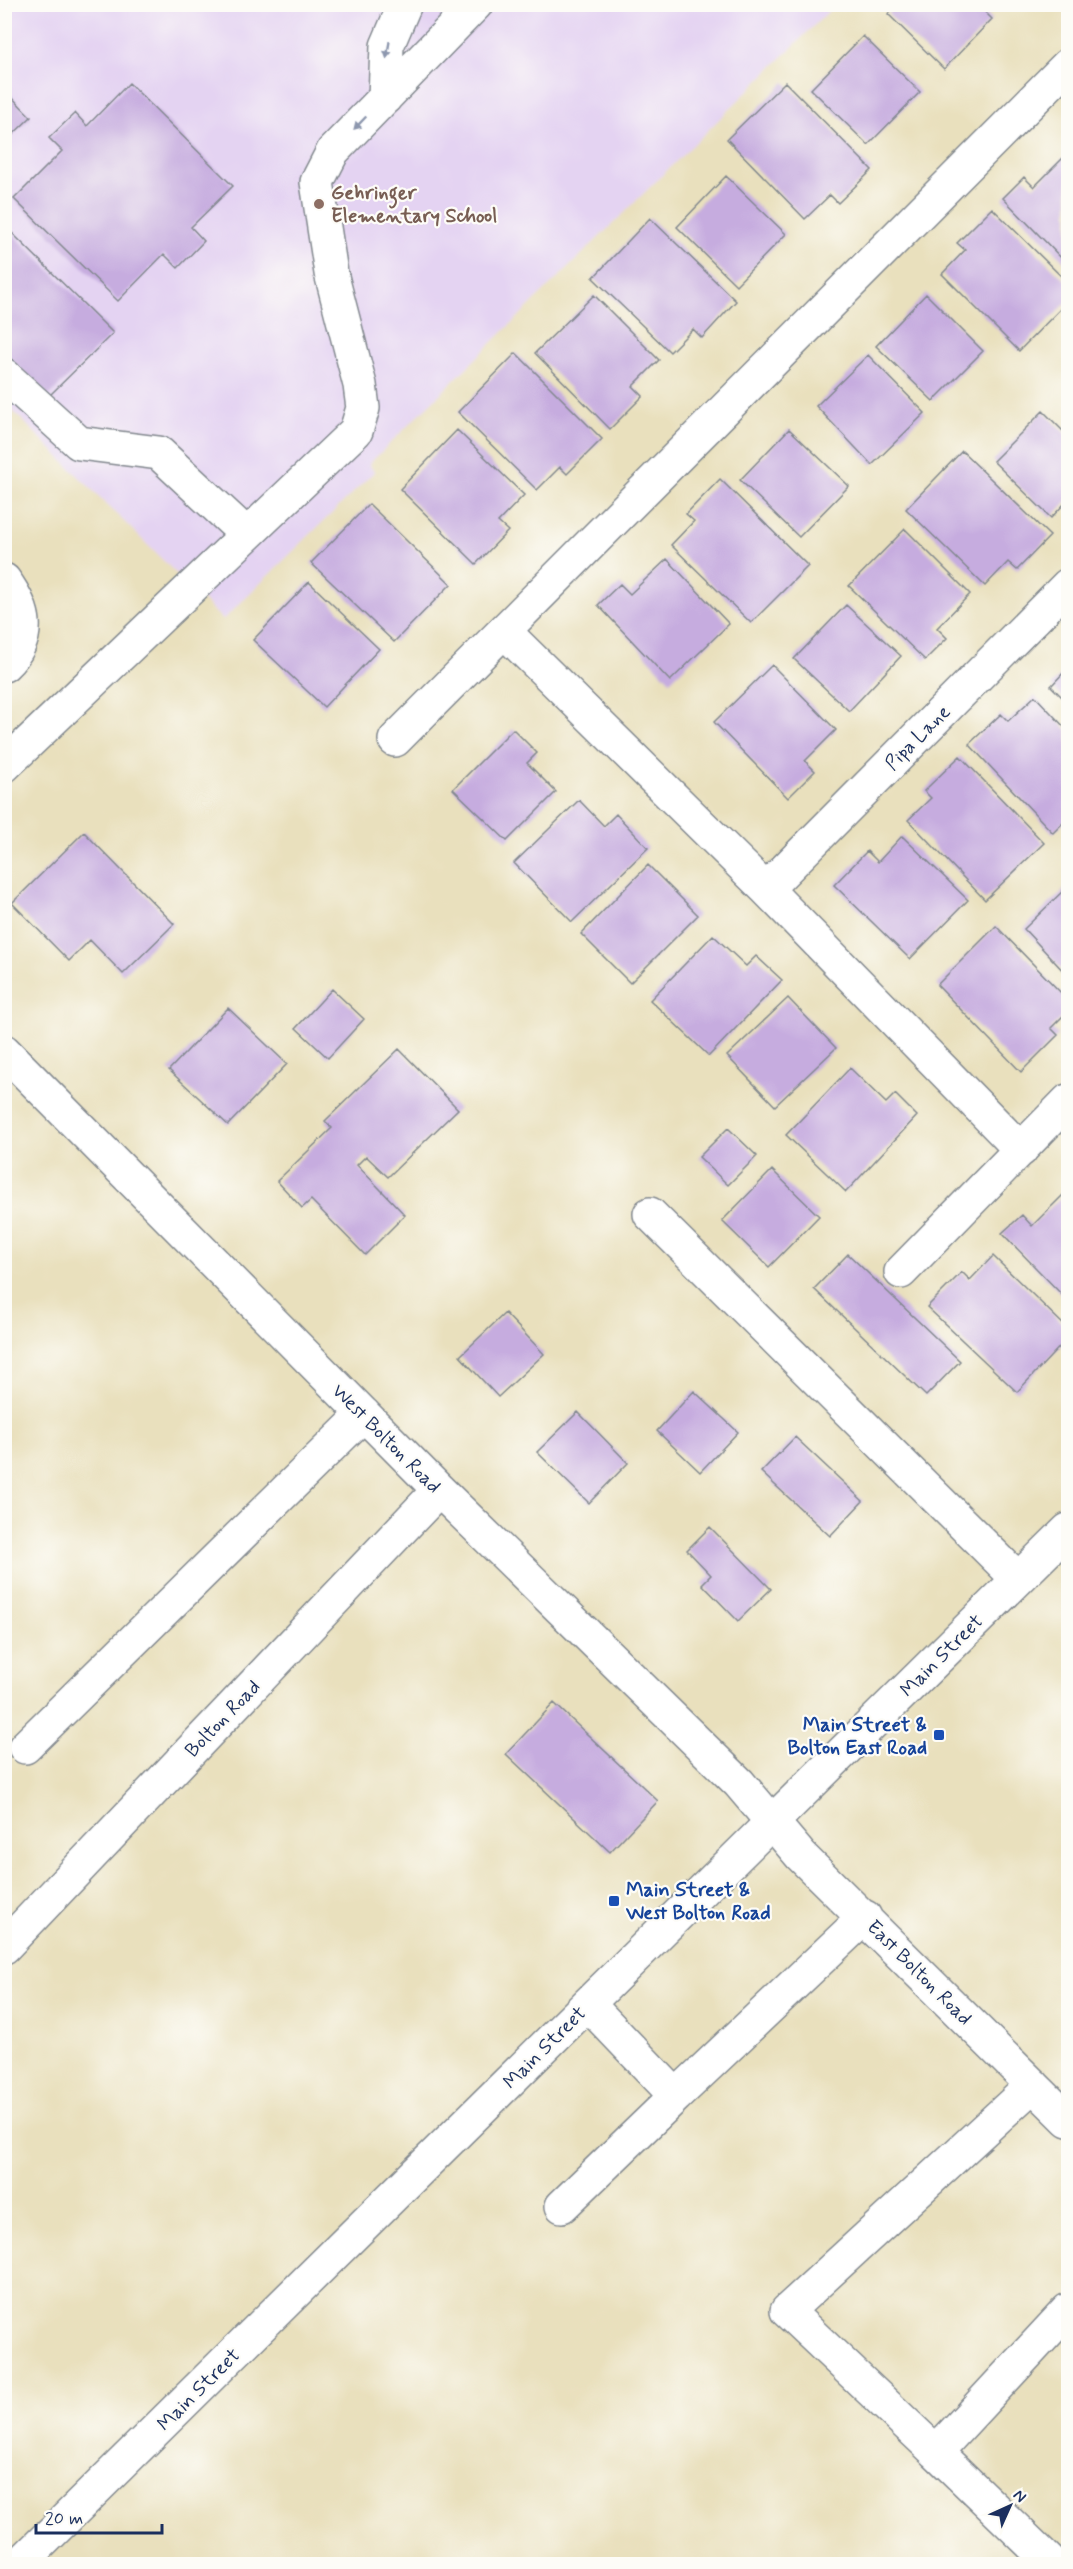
<svg xmlns="http://www.w3.org/2000/svg" width="1073" height="2569" font-family="Mynerve,sans-serif">
	<rect width="100%" height="100%" fill="#fdfcf7"/>
	<filter id="ink" filterUnits="userSpaceOnUse"><feTurbulence type="fractalNoise" baseFrequency=".0167" numOctaves="2"/><feDisplacementMap in="SourceGraphic" scale="12" xChannelSelector="R" yChannelSelector="G"/><feConvolveMatrix kernelMatrix="1 2 1 2 8 2 1 2 1" color-interpolation-filters="sRGB"/></filter>
	<filter id="wash" filterUnits="userSpaceOnUse"><feTurbulence type="fractalNoise" baseFrequency=".008" numOctaves="4" result="noise"/><feDisplacementMap in="SourceGraphic" scale="24" xChannelSelector="R" yChannelSelector="G"/><feGaussianBlur stdDeviation="1.35" result="paint"/><feColorMatrix in="noise" values="0 0 0 0 0 0 0 0 0 0 0 0 0 0 0 0 0 1.4 0 .05"/><feComposite in="paint" operator="in"/></filter>
	<g filter="url(#wash)">
		<rect width="100%" height="100%" fill="#e9e0bd"/>
		<path fill="#e4d3f2" d="M 4,5 L 835,5 L 369,464 L 374,472 L 223,620 L 5,403 Z"/>
		<g id="blocks">
			<path fill="#c6acdf" d="M 897,4 L 977,4 L 992,19 L 944,69 L 888,14 Z
				M 863,36 L 920,92 L 868,145 L 811,89 Z
				M 785,82 L 872,170 L 838,203 L 830,195 L 805,219 L 727,139 Z
				M 129,83 L 233,186 L 191,227 L 204,241 L 178,268 L 164,254 L 118,301 L 14,199 L 62,151 L 49,138 L 75,113 L 87,126 Z
				M 4,89 L 31,117 L 4,143 Z
				M 1068,153 L 1068,265 L 1003,198 L 1024,177 L 1034,187 Z
				M 726,176 L 786,234 L 736,285 L 677,227 Z
				M 992,208 L 1068,283 L 1068,301 L 1019,351 L 942,274 L 965,250 L 957,243 Z
				M 650,218 L 736,301 L 702,338 L 693,329 L 670,352 L 593,278 Z
				M 4,225 L 113,333 L 49,396 L 4,352 Z
				M 926,294 L 983,351 L 933,401 L 876,346 Z
				M 594,295 L 659,360 L 633,386 L 643,396 L 610,429 L 535,353 Z
				M 516,353 L 602,439 L 567,474 L 560,467 L 537,490 L 458,412 Z
				M 868,355 L 925,413 L 872,465 L 816,406 Z
				M 1043,411 L 1068,436 L 1068,500 L 1051,518 L 993,461 Z
				M 789,429 L 849,486 L 799,537 L 740,480 Z
				M 457,430 L 524,495 L 498,522 L 508,531 L 476,564 L 400,489 Z
				M 962,451 L 1050,536 L 1017,570 L 1008,562 L 985,586 L 906,509 Z
				M 720,479 L 808,566 L 751,623 L 671,545 L 694,521 L 686,514 Z
				M 369,504 L 451,584 L 394,642 L 311,563 Z
				M 905,529 L 970,594 L 937,628 L 947,638 L 925,660 L 849,586 Z
				M 667,559 L 729,624 L 670,681 L 598,605 L 620,584 L 630,594 Z
				M 309,582 L 379,649 L 324,707 L 253,640 Z
				M 846,605 L 901,656 L 849,711 L 794,659 Z
				M 772,665 L 836,730 L 805,761 L 815,771 L 788,798 L 714,722 Z
				M 1068,668 L 1068,703 L 1051,686 Z
				M 1035,696 L 1068,731 L 1068,818 L 1053,833 L 969,744 L 1001,714 L 1008,721 Z
				M 513,729 L 537,753 L 527,763 L 556,792 L 507,841 L 453,789 Z
				M 960,756 L 1044,843 L 985,900 L 908,820 L 931,798 L 924,791 Z
				M 579,800 L 604,826 L 616,814 L 648,848 L 572,922 L 514,863 Z
				M 84,832 L 174,924 L 123,974 L 90,940 L 69,961 L 12,903 Z
				M 902,836 L 968,900 L 910,959 L 834,885 L 867,851 L 878,862 Z
				M 648,865 L 698,915 L 630,983 L 581,934 Z
				M 1068,886 L 1068,976 L 1024,929 Z
				M 996,926 L 1068,1000 L 1068,1011 L 1051,1028 L 1058,1035 L 1021,1072 L 937,985 Z
				M 713,935 L 746,966 L 756,956 L 782,980 L 709,1056 L 650,1000 Z
				M 332,989 L 364,1019 L 328,1058 L 296,1028 Z
				M 788,998 L 836,1048 L 775,1106 L 727,1056 Z
				M 228,1008 L 287,1064 L 228,1125 L 169,1070 Z
				M 399,1049 L 458,1109 L 388,1177 L 366,1156 L 357,1165 L 405,1215 L 365,1255 L 311,1200 L 302,1208 L 277,1181 L 332,1128 L 325,1121 Z
				M 850,1068 L 886,1103 L 895,1094 L 917,1116 L 846,1192 L 786,1135 Z
				M 728,1128 L 757,1156 L 728,1185 L 699,1157 Z
				M 772,1170 L 819,1216 L 769,1267 L 722,1221 Z
				M 1068,1190 L 1068,1301 L 1002,1233 L 1022,1215 L 1032,1226 Z
				M 848,1254 L 960,1361 L 926,1396 L 814,1289 Z
				M 993,1256 L 1068,1329 L 1068,1338 L 1017,1392 L 927,1307 L 962,1272 L 970,1280 Z
				M 505,1313 L 544,1354 L 498,1397 L 460,1356 Z
				M 694,1391 L 738,1432 L 700,1472 L 657,1431 Z
				M 578,1412 L 628,1463 L 589,1503 L 537,1452 Z
				M 795,1437 L 863,1501 L 830,1536 L 761,1472 Z
				M 710,1527 L 771,1589 L 738,1621 L 702,1584 L 711,1575 L 687,1550 Z
				M 554,1703 L 658,1801 L 610,1852 L 506,1754 Z"/>
		</g>
	</g>
	<g filter="url(#ink)">
		<use href="#blocks" fill-opacity="0" stroke="#82888e" stroke-width="1.5"/>
		<g fill="none" stroke-linecap="round" stroke-linejoin="round">
			<defs>
				<path id="minor" d="M 385,98 L 387,46 L 405,4
					M 4,375 L 79,443 L 159,453 L 246,534
					M 4,580 C 26,610 33,637 4,665
					M 504,631 L 766,889 L 1021,1150
					M 395,740 L 1068,65
					M 4,766 L 356,431 L 363,408 L 360,385 L 331,273 L 317,182 L 333,151 L 476,4
					M 766,889 L 1068,585
					M 4,1051 L 439,1490 L 739,1783 L 801,1856 L 1068,2120
					M 650,1214 L 1018,1579
					M 901,1272 L 1068,1101
					M 25,1747 L 364,1414
					M 4,1947 L 439,1490
					M 588,2004 L 676,2096 L 865,1917
					M 1033,2085 L 787,2311 L 936,2452 L 1068,2310
					M 562,2206 L 676,2096
					M 936,2452 L 1052,2564"/>
				<path id="major" d="M 20,2564 L 1068,1530"/>
			</defs>
			<use href="#minor" stroke="#82888e" stroke-width="36"/>
			<use href="#major" stroke="#82888e" stroke-width="36"/>
			<use href="#minor" stroke="#fff" stroke-width="33"/>
			<use href="#major" stroke="#fff" stroke-width="33"/>
		</g>
		<defs><path id="oneway-solid" d="M-6-.8H1V-3.2L6.5 0L1 3.2V.8H-6Z" transform="scale(1.5)"/></defs>
		<g fill="#8d97ae">
			<use href="#oneway-solid" transform="translate(388 50) rotate(100)"/>
			<use href="#oneway-solid" transform="translate(360 123) rotate(134)"/>
		</g>
	</g>
	<circle fill="#8d6e63" stroke="#fdfcf7" stroke-width="2" cx="319" cy="204" r="6"/>
	<g fill="#1a4fb4" stroke="#fdfcf7" stroke-width="2">
		<rect x="933" y="1729" width="12" height="12" rx="3"/>
		<rect x="608" y="1895" width="12" height="12" rx="3"/>
	</g>
	<g text-anchor="middle" stroke-width="4.5" stroke-linejoin="round" paint-order="stroke">
		<g font-size="20" font-weight="bold" fill="#785e54" stroke="#fdfcf7" text-anchor="start">
			<text x="331" y="199">Gehringer<tspan x="331" dy="23">Elementary School</tspan></text>
		</g>
		<g font-size="20" fill="#1b2f5e" stroke="#fdfcf7">
			<text transform="translate(917 737) rotate(-45)" y="7">Pipa Lane</text>
			<text transform="translate(387 1438) rotate(45)" y="7">West Bolton Road</text>
			<text transform="translate(941 1655) rotate(-45)" y="7">Main Street</text>
			<text transform="translate(222 1718) rotate(-46)" y="7">Bolton Road</text>
			<text transform="translate(920 1972) rotate(45)" y="7">East Bolton Road</text>
			<text transform="translate(544 2047) rotate(-45)" y="7">Main Street</text>
			<text transform="translate(198 2389) rotate(-45)" y="7">Main Street</text>
		</g>
		<g font-size="20" font-weight="bold" fill="#164399" stroke="#fdfcf7" text-anchor="end">
			<text x="927" y="1731">Main Street &amp;<tspan x="927" dy="23">Bolton East Road</tspan></text>
			<text x="626" y="1896" text-anchor="start">Main Street &amp;<tspan x="626" dy="23">West Bolton Road</tspan></text>
		</g>
	</g>
	<rect width="1073" height="2569" fill="none" stroke="#fdfcf7" stroke-width="24"/>
	<g transform="translate(1010 2506) rotate(45)" stroke="#fdfcf7" stroke-width="4.5" paint-order="stroke">
	<path d="M0-4.5L10 22L0 15L-10 22Z" fill="#1b2f5e"/>
	<text y="-9" font-size="16" font-weight="bold" text-anchor="middle" fill="#1b2f5e">N</text>
	</g>
	<path d="M36 2524v9h126v-9" fill="none" stroke="#1b2f5e" stroke-width="3"/>
	<text x="45" y="2524" font-size="18" fill="#1b2f5e" stroke="#fdfcf7" stroke-width="4.5" paint-order="stroke">20 m</text>
</svg>
